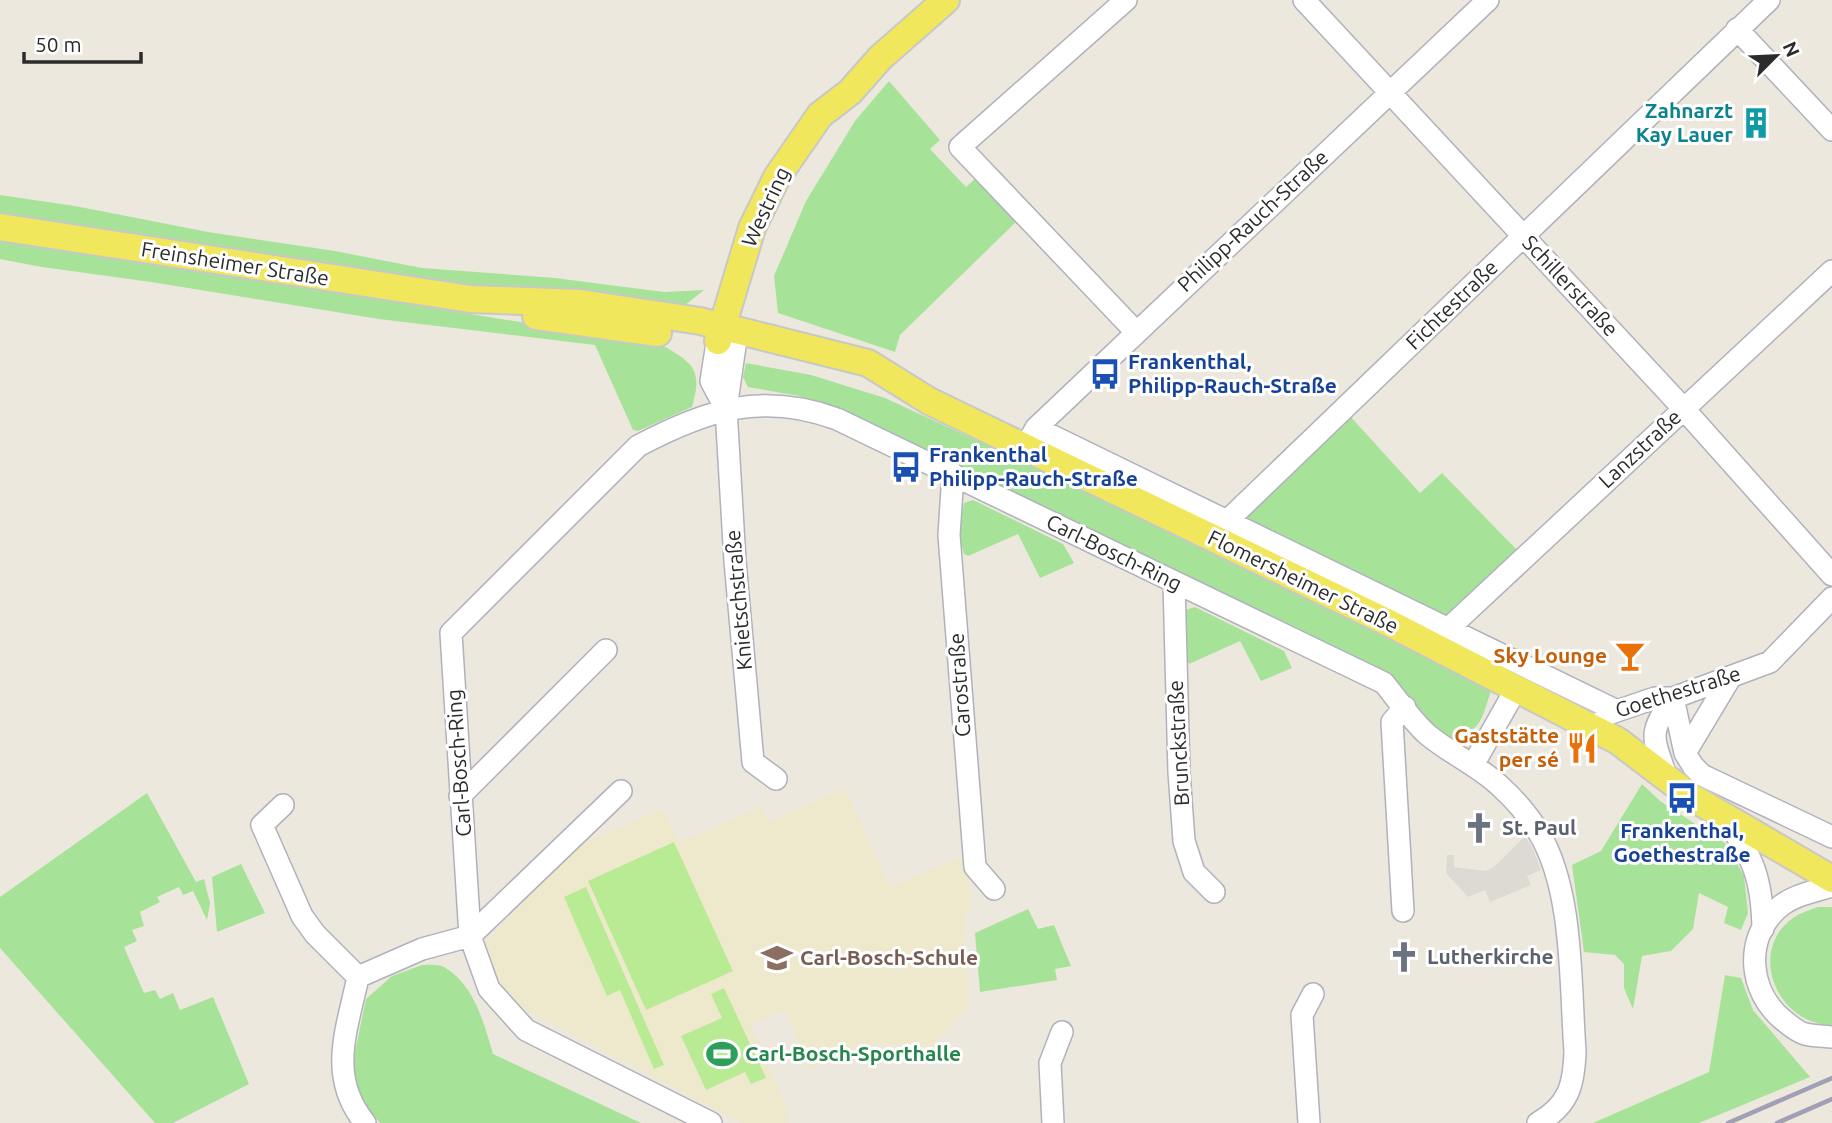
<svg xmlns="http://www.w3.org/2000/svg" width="1832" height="1123" font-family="Ubuntu,sans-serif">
	<rect width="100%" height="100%" fill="#ede8dd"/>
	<path fill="#eee9cc" d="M 845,788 L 890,887 L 967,854 L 971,909 L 964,915 L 970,1002 L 933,1047 L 865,1044 L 810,1069 L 785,1010 L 751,1025 L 787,1109 L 788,1123 L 741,1123 L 522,1008 L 497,982 L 483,946 L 577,845 L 664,809 L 679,842 L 762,807 L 769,822 Z"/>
	<path fill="#a6e399" d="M 889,81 L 940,140 L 930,149 L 966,187 L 976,178 L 1017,221 L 900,335 L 895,352 L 778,313 L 774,276 L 806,201 L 855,121 Z
		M 0,195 L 75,206 L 208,232 L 335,251 L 422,268 L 555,278 L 664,292 L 704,290 L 675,313 L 0,220 Z
		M 0,238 L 662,345 C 693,363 703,369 692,407 L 638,431 L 633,430 L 595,345 L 379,319 L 151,282 L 42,267 L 0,259 Z
		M 746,363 L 811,375 L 885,398 L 1252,568 L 1491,691 C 1481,720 1483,729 1452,739 C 1424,723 1410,692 1385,671 L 840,411 L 799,396 L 748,387 L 743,377 Z
		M 1349,415 L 1420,493 L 1442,473 L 1519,552 L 1450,618 L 1247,518 L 1257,502 Z
		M 973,500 L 1063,544 L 1074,563 L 1040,578 L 1018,534 L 968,556 L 964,554 L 958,533 L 964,503 Z
		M 1195,607 L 1284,651 L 1292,668 L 1261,681 L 1240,641 L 1189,664 L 1186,658 L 1185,610 Z
		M 1642,784 L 1660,801 L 1726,844 L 1744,876 L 1748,913 L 1741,930 L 1724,923 L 1728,907 L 1699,893 L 1693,929 L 1671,951 L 1642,956 L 1633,1009 L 1624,988 L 1624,964 L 1615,955 L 1584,952 L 1572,865 L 1601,851 Z
		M 147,793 L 196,882 L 204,879 L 210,903 L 207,920 L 193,891 L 183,895 L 179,887 L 157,897 L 160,902 L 140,912 L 144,926 L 132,930 L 137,941 L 124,947 L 144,993 L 155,990 L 160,999 L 173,993 L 180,1010 L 213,997 L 249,1084 L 173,1123 L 155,1123 L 0,948 L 0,897 Z
		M 241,864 L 265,913 L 217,932 L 212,877 Z
		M 1818,907 L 1832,907 L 1832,1025 C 1778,1025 1746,952 1793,918 C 1800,913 1809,910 1818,907 Z
		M 1028,909 L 1038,929 L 1054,925 L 1071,966 L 1055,969 L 1057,980 L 980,992 L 975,933 Z
		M 422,965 C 428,965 438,964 444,967 C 474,984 484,1023 493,1054 L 641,1123 L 380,1123 L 359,1098 L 351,1071 L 366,999 L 392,976 Z
		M 1725,975 L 1741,978 L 1753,1010 L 1810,1077 L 1699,1123 L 1593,1123 L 1709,1072 Z"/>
	<path fill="#b8eb94" d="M 674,842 L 733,971 L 646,1010 L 588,881 Z
		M 586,887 L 664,1065 L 654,1069 L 620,990 L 607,996 L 564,897 Z
		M 724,988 L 766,1078 L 751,1084 L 745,1072 L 706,1090 L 681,1036 L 722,1018 L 711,994 Z"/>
	<path fill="#dddad3" d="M 1525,836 L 1533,849 L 1541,870 L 1527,876 L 1531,885 L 1490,902 L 1485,890 L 1468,897 L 1446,873 L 1447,855 L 1454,855 L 1454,867 L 1486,871 L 1495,866 Z"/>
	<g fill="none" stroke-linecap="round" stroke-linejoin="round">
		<defs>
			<path id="minor" d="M 1126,0 L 960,147 L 1136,332
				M 1304,0 L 1683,408 L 1832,575
				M 1737,29 L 1832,130
				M 717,343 L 711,381 L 726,409
				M 735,346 L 726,409 L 735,561 L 753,762 L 776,779
				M 1036,428 L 1617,711
				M 1031,437 L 1036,428 L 1488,0
				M 953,474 L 949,535 L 975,867 L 994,889
				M 1226,522 L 1769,0
				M 1174,583 L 1179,772 L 1184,841 L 1194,872 L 1214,892
				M 1449,628 L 1832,271
				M 1730,678 L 1685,753 L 1693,766 L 1702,775 L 1832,837
				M 1673,698 L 1685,753
				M 1605,715 L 1655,698 L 1673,698 L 1770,662 L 1832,598
				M 1473,765 L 1516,689
				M 1667,779 C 1654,737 1646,736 1673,698
				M 460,796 L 606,650
				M 283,805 L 262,825 L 302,916 L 315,934 L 358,977
				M 1724,818 C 1754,857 1762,880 1763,929
				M 1832,886 C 1813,892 1792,895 1777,909 C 1744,940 1749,991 1782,1019 C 1788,1024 1797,1032 1805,1034 C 1813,1036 1823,1036 1832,1037
				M 1403,911 L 1392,722 L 1405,707
				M 365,1123 C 327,1076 347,1030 358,977 L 422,949 L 470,936 L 621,791
				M 711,1123 L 526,1030 L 489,989 L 470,936 L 451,633 L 638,446 C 706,410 762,391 837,419 L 1384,683 C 1397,699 1413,722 1428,735 C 1452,755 1480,766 1502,788 C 1516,801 1529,816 1539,833 C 1574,891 1570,985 1575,1051 C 1574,1085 1569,1105 1538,1123
				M 1053,1123 L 1050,1063 L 1062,1032
				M 1309,1123 L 1302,1015 L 1313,994"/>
			<path id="major" d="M 0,227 L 470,299 L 580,303 L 700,321 L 868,363 L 929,401 L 1389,623 L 1618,741 L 1693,798 L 1832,879
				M 536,316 L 658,333
				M 718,341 L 752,228 L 777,177 L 820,115 L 850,92 L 880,58 L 946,0"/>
		</defs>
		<use href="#minor" stroke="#b1b1be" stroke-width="24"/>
		<use href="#major" stroke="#c8c8c8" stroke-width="30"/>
		<use href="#minor" stroke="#fff" stroke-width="21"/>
		<use href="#major" stroke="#f1e75d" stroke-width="26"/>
		<path stroke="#a09fb5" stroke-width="4.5" d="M 1728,1123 L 1832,1078
			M 1777,1123 L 1832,1099"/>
	</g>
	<defs>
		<symbol id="building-bare" viewBox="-9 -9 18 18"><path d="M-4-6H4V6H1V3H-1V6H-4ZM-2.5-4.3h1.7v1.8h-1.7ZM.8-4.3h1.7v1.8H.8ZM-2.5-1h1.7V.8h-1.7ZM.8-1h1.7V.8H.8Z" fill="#0f9aa8" stroke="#fff" stroke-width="2.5" paint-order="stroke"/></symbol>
		<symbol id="bus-bare" viewBox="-9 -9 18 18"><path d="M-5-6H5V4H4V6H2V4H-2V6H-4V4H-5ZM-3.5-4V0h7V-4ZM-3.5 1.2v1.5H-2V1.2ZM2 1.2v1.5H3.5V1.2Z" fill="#1a4fb4" stroke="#fff" stroke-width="2.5" paint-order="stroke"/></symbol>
		<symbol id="bar-bare" viewBox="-9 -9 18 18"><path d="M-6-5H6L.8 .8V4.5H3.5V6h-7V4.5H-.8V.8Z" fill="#e8710a" stroke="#fff" stroke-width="2.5" paint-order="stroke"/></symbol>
		<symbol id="restaurant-bare" viewBox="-9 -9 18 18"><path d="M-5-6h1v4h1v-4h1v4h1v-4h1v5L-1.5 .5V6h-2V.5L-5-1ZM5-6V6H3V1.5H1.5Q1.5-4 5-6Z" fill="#e8710a" stroke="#fff" stroke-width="2.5" paint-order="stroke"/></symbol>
		<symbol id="church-bare" viewBox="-9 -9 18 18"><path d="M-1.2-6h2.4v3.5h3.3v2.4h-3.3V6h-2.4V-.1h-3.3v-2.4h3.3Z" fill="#6b7280" stroke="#fff" stroke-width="2.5" paint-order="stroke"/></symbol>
		<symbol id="school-bare" viewBox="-9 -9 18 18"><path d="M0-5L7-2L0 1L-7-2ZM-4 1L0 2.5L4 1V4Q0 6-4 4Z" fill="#8d6e63" stroke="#fff" stroke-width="2.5" paint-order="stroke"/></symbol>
		<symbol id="stadium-bare" viewBox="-9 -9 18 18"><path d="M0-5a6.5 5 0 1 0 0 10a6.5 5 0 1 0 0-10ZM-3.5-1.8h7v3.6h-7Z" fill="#2e9e5b" stroke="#fff" stroke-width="2.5" paint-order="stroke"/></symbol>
	</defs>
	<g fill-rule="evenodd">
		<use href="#building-bare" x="1734" y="101" width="44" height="44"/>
		<use href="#bus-bare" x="1083" y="352" width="44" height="44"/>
		<use href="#bus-bare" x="884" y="445" width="44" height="44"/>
		<use href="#bar-bare" x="1608" y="634" width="44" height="44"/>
		<use href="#restaurant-bare" x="1560" y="726" width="44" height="44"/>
		<use href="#bus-bare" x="1660" y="776" width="44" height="44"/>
		<use href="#church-bare" x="1457" y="806" width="44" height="44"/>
		<use href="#church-bare" x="1382" y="935" width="44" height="44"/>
		<use href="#school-bare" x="755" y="936" width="44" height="44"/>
		<use href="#stadium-bare" x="700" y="1032" width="44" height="44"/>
	</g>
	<g text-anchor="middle" stroke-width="6" stroke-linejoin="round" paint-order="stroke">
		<g font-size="21" font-weight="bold" fill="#0d838f" stroke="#fff" text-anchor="end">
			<text x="1733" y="118">Zahnarzt<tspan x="1733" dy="24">Kay Lauer</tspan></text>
		</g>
		<g font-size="21" fill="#2b2b2b" stroke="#fff">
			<text transform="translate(766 207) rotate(-65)" y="7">Westring</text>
			<text transform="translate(1253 221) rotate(-43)" y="7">Philipp-Rauch-Straße</text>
			<text transform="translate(235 264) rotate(9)" y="7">Freinsheimer Straße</text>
			<text transform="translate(1570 286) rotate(47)" y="7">Schillerstraße</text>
			<text transform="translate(1452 305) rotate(-44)" y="7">Fichtestraße</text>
			<text transform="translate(1640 449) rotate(-43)" y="7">Lanzstraße</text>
			<text transform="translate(1114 553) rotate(26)" y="7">Carl-Bosch-Ring</text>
			<text transform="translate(1303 582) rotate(26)" y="7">Flomersheimer Straße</text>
			<text transform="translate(739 600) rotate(-95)" y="7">Knietschstraße</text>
			<text transform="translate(960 685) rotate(-94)" y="7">Carostraße</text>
			<text transform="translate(1678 692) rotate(-17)" y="7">Goethestraße</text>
			<text transform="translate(1179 743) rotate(-93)" y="7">Brunckstraße</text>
			<text transform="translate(459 763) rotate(-94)" y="7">Carl-Bosch-Ring</text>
		</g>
		<g font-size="21" font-weight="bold" fill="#164399" stroke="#fff" text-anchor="start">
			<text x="1128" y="369">Frankenthal,<tspan x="1128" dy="24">Philipp-Rauch-Straße</tspan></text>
			<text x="929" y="462">Frankenthal<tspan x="929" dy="24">Philipp-Rauch-Straße</tspan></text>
			<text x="1682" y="838" text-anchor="middle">Frankenthal,<tspan x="1682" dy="24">Goethestraße</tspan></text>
		</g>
		<g font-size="21" font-weight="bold" fill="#c56008" stroke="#fff" text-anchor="end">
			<text x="1607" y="663">Sky Lounge</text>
			<text x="1559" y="743">Gaststätte<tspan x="1559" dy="24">per sé</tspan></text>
		</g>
		<g font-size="21" font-weight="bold" fill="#5b616d" stroke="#fff" text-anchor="start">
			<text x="1502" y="835">St. Paul</text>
			<text x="1427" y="964">Lutherkirche</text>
		</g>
		<g font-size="21" font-weight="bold" fill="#785e54" stroke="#fff" text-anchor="start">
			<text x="800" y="965">Carl-Bosch-Schule</text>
		</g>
		<g font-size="21" font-weight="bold" fill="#27864d" stroke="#fff" text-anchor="start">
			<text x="745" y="1061">Carl-Bosch-Sporthalle</text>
		</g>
	</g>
	<g transform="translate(1776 56) rotate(66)" stroke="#ffffff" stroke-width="5" paint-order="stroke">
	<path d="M0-5L12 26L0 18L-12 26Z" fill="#2b2b2b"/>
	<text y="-10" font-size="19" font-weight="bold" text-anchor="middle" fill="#2b2b2b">N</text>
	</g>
	<path d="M24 52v10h117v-10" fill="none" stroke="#2b2b2b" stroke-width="3.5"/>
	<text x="35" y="52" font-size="21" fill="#2b2b2b" stroke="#ffffff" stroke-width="5" paint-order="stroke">50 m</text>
</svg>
